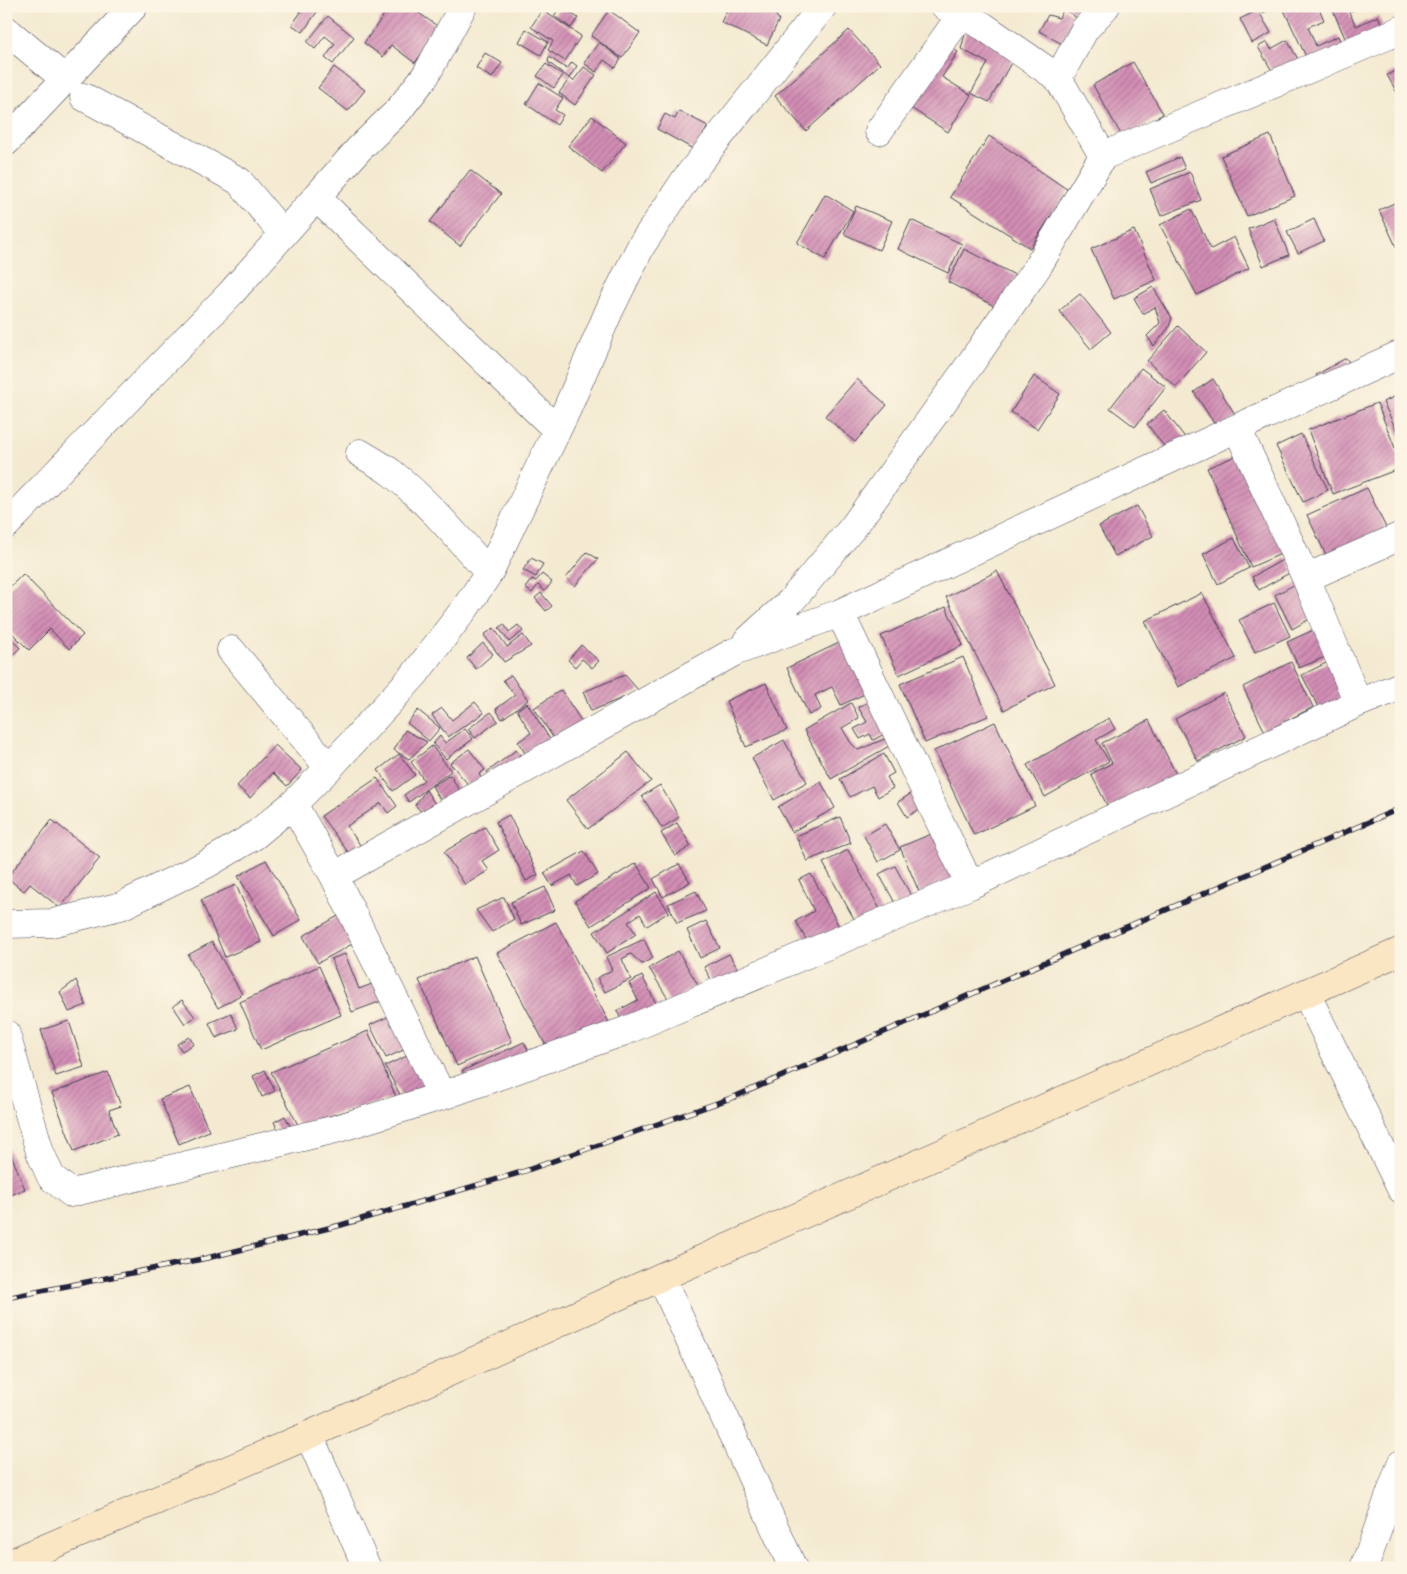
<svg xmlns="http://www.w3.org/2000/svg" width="1407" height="1574" font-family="Vollkorn,serif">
	<defs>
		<pattern id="building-hatch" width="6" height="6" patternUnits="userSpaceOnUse" patternTransform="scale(1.25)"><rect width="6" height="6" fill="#d38eb5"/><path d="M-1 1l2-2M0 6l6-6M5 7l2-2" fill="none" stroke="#ab7494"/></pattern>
	</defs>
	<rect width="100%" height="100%" fill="#fcf5e5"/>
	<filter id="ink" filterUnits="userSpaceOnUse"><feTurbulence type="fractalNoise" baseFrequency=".02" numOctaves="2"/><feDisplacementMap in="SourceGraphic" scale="10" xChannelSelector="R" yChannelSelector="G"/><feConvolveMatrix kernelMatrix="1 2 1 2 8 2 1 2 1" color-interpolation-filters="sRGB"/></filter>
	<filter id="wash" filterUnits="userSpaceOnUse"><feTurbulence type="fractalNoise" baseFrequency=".0096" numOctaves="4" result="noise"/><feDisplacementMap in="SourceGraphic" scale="20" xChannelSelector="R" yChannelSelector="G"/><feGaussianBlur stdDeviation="1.12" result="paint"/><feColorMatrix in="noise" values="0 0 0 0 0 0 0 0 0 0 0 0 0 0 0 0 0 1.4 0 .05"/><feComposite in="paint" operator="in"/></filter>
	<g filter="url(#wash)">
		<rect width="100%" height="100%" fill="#f4ead1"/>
		<g id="blocks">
			<path fill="url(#building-hatch)" d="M 293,6 L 315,6 L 319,9 L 303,32 L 292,25 L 301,12 Z
				M 390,6 L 409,6 L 440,28 L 415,63 L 391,45 L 383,57 L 364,43 Z
				M 561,6 L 578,18 L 571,28 L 554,16 Z
				M 729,6 L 770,6 L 779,20 L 767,45 L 721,22 Z
				M 1064,6 L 1080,6 L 1076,13 Z
				M 1258,6 L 1271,6 L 1272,8 L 1263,13 Z
				M 1282,6 L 1318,6 L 1324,20 L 1308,27 L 1316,46 L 1338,36 L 1344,49 L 1310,65 Z
				M 1331,6 L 1363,6 L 1349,12 L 1356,26 L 1378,16 L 1384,29 L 1348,45 Z
				M 1064,9 L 1077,18 L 1062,44 L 1039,31 L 1048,15 L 1059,18 Z
				M 542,10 L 581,36 L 565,61 L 548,50 L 553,41 L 531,27 Z
				M 609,10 L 640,33 L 622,58 L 591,36 Z
				M 1258,10 L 1271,33 L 1252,43 L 1240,19 Z
				M 328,16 L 354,37 L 333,64 L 325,58 L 335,44 L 325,36 L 315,49 L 307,42 Z
				M 967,27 L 1016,54 L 989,102 L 971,93 L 988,63 L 961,49 Z
				M 526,29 L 548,42 L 541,55 L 519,42 Z
				M 849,30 L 880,64 L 806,131 L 775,96 Z
				M 1287,40 L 1302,66 L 1278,81 L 1258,47 L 1267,42 L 1271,49 Z
				M 599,42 L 621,59 L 615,68 L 604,60 L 596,72 L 584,63 Z
				M 944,43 L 958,52 L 942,77 L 971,95 L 948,132 L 906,105 Z
				M 485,53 L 502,63 L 492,78 L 476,68 Z
				M 549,57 L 567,69 L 572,62 L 577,66 L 569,78 L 548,62 Z
				M 1133,62 L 1163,114 L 1123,138 L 1093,85 Z
				M 546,64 L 563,75 L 554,88 L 537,76 Z
				M 334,67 L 365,90 L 348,111 L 318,88 Z
				M 584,67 L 596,75 L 575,105 L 559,93 L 570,78 L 573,81 Z
				M 1399,69 L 1401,72 L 1401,100 L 1387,75 Z
				M 539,83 L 563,98 L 555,110 L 563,115 L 557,125 L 526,104 Z
				M 679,111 L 708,126 L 695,150 L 657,129 L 665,114 L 675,119 Z
				M 592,116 L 626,143 L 602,173 L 568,146 Z
				M 1270,135 L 1295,196 L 1247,216 L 1221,156 Z
				M 989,136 L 1068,190 L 1030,248 L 950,197 Z
				M 1180,157 L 1185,169 L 1151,183 L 1146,172 Z
				M 470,170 L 501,194 L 460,246 L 430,222 Z
				M 1190,172 L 1201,200 L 1161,216 L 1150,189 Z
				M 825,194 L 853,211 L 825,259 L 797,243 Z
				M 1401,200 L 1401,257 L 1379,210 Z
				M 856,206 L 892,221 L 879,250 L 844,234 Z
				M 1191,209 L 1211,249 L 1234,237 L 1249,268 L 1197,295 L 1160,225 Z
				M 1274,218 L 1289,255 L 1263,266 L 1248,229 Z
				M 1314,219 L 1324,241 L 1298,253 L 1287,232 Z
				M 911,220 L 962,244 L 948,273 L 898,249 Z
				M 1134,230 L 1156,280 L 1114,299 L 1091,249 Z
				M 964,249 L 1017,276 L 1000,309 L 948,282 Z
				M 1153,287 L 1172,318 L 1168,329 L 1154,346 L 1147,336 L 1160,323 L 1155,307 L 1143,314 L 1134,298 Z
				M 1080,294 L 1111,332 L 1091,349 L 1059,311 Z
				M 1178,326 L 1206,352 L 1176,387 L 1147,361 Z
				M 1346,358 L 1354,370 L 1323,387 L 1316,375 Z
				M 1141,368 L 1166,387 L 1135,427 L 1110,408 Z
				M 1034,376 L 1060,394 L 1037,429 L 1011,412 Z
				M 857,379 L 887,405 L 855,442 L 825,416 Z
				M 1213,379 L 1236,416 L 1217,428 L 1194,392 Z
				M 1401,394 L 1401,440 L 1383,402 Z
				M 1377,403 L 1401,463 L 1401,468 L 1333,494 L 1308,430 Z
				M 1164,410 L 1187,440 L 1169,453 L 1147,424 Z
				M 1301,434 L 1328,490 L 1303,502 L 1276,446 Z
				M 1245,452 L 1288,551 L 1251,567 L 1207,468 Z
				M 1367,488 L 1388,532 L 1326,555 L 1307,515 Z
				M 1137,506 L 1153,536 L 1115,556 L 1099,526 Z
				M 1234,538 L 1249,568 L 1218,584 L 1203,554 Z
				M 587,552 L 598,559 L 575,586 L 566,578 Z
				M 531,558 L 543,564 L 536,577 L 523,570 Z
				M 1286,558 L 1293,571 L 1259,590 L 1252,577 Z
				M 997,571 L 1055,684 L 1004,710 L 946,597 Z
				M 23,574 L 83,635 L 69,649 L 50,629 L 29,650 L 6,627 L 6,591 Z
				M 542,574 L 552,582 L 545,591 L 538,585 L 532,593 L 525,588 L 532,579 L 536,581 Z
				M 1301,581 L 1315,616 L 1292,629 L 1275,595 Z
				M 541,593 L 552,606 L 546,611 L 535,598 Z
				M 1202,593 L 1236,658 L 1178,687 L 1145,621 Z
				M 1274,603 L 1290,636 L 1255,652 L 1239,620 Z
				M 946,607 L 963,645 L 899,675 L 881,636 Z
				M 504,624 L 509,632 L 518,625 L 523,631 L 509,642 L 499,628 Z
				M 494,628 L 507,647 L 523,635 L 531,646 L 504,662 L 484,635 Z
				M 1318,628 L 1330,655 L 1299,668 L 1287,642 Z
				M 6,633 L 20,648 L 6,661 Z
				M 847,639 L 871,691 L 841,705 L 832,687 L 815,695 L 821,709 L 809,715 L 787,668 Z
				M 483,643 L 493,654 L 476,669 L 467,658 Z
				M 581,645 L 599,661 L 592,668 L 582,659 L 575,667 L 568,660 Z
				M 963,657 L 988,716 L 925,743 L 900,684 Z
				M 1330,661 L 1349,698 L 1320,711 L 1302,675 Z
				M 1291,662 L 1313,707 L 1265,732 L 1243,687 Z
				M 511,675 L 528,700 L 502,719 L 496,709 L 515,695 L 503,680 Z
				M 625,675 L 639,691 L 591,711 L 583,692 Z
				M 766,683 L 787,730 L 746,747 L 726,701 Z
				M 561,690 L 585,727 L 558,745 L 534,708 Z
				M 1224,693 L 1246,736 L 1198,761 L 1175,719 Z
				M 876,698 L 892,730 L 873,740 L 870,734 L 860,739 L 854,729 L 867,722 L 858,707 Z
				M 475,702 L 484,713 L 448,737 L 432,715 L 442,708 L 452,720 Z
				M 527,703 L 551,741 L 527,756 L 518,742 L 531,733 L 517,710 Z
				M 851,703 L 859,718 L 842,728 L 851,743 L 858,750 L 887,738 L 898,741 L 831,779 L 804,730 Z
				M 418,710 L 440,728 L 429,741 L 407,723 Z
				M 491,712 L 498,721 L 475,738 L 468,729 Z
				M 1109,718 L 1115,729 L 1096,740 L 1109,761 L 1045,797 L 1027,765 Z
				M 1149,720 L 1177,776 L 1109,809 L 1091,774 L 1112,763 L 1102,743 Z
				M 995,722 L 1035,806 L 974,835 L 934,751 Z
				M 465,729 L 473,739 L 446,759 L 433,744 L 440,736 L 445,743 Z
				M 405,730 L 427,742 L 409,759 L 394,750 Z
				M 784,740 L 807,782 L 774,800 L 752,758 Z
				M 275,745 L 302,770 L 287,786 L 273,773 L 250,798 L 237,786 Z
				M 432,746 L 451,771 L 409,802 L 404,795 L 424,780 L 411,762 Z
				M 469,749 L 485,770 L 479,774 L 483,782 L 472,789 L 450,763 Z
				M 516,750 L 523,759 L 493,781 L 487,772 Z
				M 628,752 L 651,781 L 588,829 L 566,800 Z
				M 399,754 L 415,775 L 393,791 L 378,770 Z
				M 884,754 L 894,773 L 887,777 L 893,788 L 878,797 L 872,786 L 850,797 L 840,779 Z
				M 450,775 L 465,799 L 447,811 L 432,786 Z
				M 377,778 L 397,806 L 388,813 L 381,803 L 347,826 L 365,852 L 351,856 L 321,816 Z
				M 821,782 L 835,808 L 792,832 L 778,807 Z
				M 660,785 L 679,817 L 662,828 L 642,796 Z
				M 918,789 L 928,804 L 907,817 L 898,802 Z
				M 426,790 L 440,812 L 428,819 L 415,805 Z
				M 509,815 L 538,875 L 526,881 L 496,822 Z
				M 840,817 L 851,843 L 807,861 L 796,836 Z
				M 52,820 L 100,858 L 60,908 L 30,884 L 24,891 L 7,878 Z
				M 677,823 L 691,846 L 675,856 L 661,833 Z
				M 885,824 L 900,850 L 878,862 L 864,836 Z
				M 485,827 L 499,850 L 482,861 L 489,870 L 465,885 L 444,852 Z
				M 936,832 L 963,878 L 922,899 L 900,847 Z
				M 848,850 L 882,913 L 858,926 L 823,863 Z
				M 584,851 L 598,874 L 577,886 L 571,875 L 552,886 L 544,873 Z
				M 266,860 L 301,920 L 274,936 L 238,876 Z
				M 636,863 L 651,888 L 591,926 L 575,901 Z
				M 679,864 L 690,882 L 663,897 L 653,879 Z
				M 895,866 L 915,903 L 900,912 L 879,874 Z
				M 811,874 L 840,928 L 809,945 L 796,921 L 814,911 L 799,880 Z
				M 236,885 L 261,942 L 225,957 L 201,900 Z
				M 545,887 L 555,910 L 521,925 L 511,902 Z
				M 696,891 L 706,911 L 677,923 L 668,904 Z
				M 656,892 L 669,912 L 647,926 L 640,914 L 628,922 L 636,934 L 607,953 L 594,932 Z
				M 504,897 L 514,919 L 492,932 L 476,910 Z
				M 345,912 L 361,939 L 318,963 L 303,936 Z
				M 706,921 L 720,948 L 700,958 L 687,930 Z
				M 556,922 L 611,1026 L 552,1057 L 497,953 Z
				M 644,939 L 653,958 L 642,964 L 631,954 L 622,959 L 631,979 L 605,992 L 597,978 L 612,970 L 606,957 Z
				M 212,942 L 242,994 L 218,1008 L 188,955 Z
				M 678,951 L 698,985 L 670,1002 L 649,968 Z
				M 345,954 L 359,989 L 377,982 L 384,1000 L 352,1012 L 331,959 Z
				M 729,954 L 740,973 L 715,986 L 704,967 Z
				M 475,956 L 512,1042 L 457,1066 L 419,980 Z
				M 319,966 L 341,1015 L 261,1050 L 240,1002 Z
				M 642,976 L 658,1007 L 624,1025 L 617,1011 L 638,1000 L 629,983 Z
				M 76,980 L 86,1005 L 69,1012 L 60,992 Z
				M 182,1000 L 195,1017 L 185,1024 L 173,1006 Z
				M 231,1013 L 238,1029 L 216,1038 L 209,1023 Z
				M 394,1014 L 410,1047 L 386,1058 L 370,1025 Z
				M 69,1021 L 84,1067 L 56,1076 L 41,1030 Z
				M 368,1031 L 396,1097 L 298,1125 L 271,1072 Z
				M 189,1037 L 194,1044 L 182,1051 L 177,1044 Z
				M 524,1042 L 532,1058 L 469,1084 L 462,1071 Z
				M 409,1055 L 426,1091 L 404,1102 L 385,1066 Z
				M 265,1070 L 275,1091 L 262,1097 L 253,1076 Z
				M 108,1072 L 121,1106 L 109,1110 L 118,1134 L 74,1151 L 52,1093 Z
				M 190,1087 L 209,1131 L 179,1144 L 160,1099 Z
				M 285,1116 L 293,1131 L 282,1137 L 274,1122 Z
				M 6,1142 L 25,1189 L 6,1197 Z"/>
		</g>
	</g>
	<g filter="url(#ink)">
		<use href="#blocks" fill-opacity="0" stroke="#424052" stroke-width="1"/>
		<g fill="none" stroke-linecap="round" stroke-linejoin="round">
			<defs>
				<path id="street" d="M 945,6 L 983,26 L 1058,78 L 1103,156
					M 6,30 L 66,80
					M 1058,78 L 1085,29 L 1106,6
					M 84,97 L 239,181 L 283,234
					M 879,131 L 961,15
					M 6,142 L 134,6
					M 316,197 L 557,430
					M 1237,428 L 1306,578 L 1358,703
					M 360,453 C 371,460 383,466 393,474 C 429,503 459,539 489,573
					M 6,525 L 231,293 L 359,149 L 398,111 L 426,75 L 463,6
					M 1306,578 L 1401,536
					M 840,613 L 970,885
					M 747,641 L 791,601 L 854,526 L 966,370 L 1038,266 L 1103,156 L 1401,30
					M 231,650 L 329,768
					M 293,804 L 334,876 L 442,1096
					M 334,876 L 734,652 L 840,613 L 1237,428 L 1401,354
					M 6,924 L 52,923 L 121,906 L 207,864 L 254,836 L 293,804 L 329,768 L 415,674 L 466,607 L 489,573 L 567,409 L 609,311 L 641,246 L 685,180 L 823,6
					M 1306,993 L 1401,1189
					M 6,1034 L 40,1152 L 51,1177 L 71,1193 L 336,1129 L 442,1096 L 625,1031 L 970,885 L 1358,703 L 1401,686
					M 661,1277 L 793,1568
					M 309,1435 L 367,1568
					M 1364,1568 L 1401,1464"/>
				<path id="secondary" d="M 6,1565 L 309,1435 L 661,1277 L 1401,951"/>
			</defs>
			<use href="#street" stroke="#424052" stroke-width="29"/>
			<use href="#secondary" stroke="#424052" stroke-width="29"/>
			<use href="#street" stroke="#fff" stroke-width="28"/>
			<use href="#secondary" stroke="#fbe6c4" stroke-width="28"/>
			<defs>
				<path id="rail" d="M 6,1298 L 207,1258 L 341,1225 L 522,1172 L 734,1097 L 1401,808"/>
			</defs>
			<use href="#rail" stroke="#22223b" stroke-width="5.5"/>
			<use href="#rail" stroke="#fcf5e5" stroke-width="4" stroke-dasharray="11" stroke-linecap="butt"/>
		</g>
	</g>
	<rect width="1407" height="1574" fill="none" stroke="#fcf5e5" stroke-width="25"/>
</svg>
